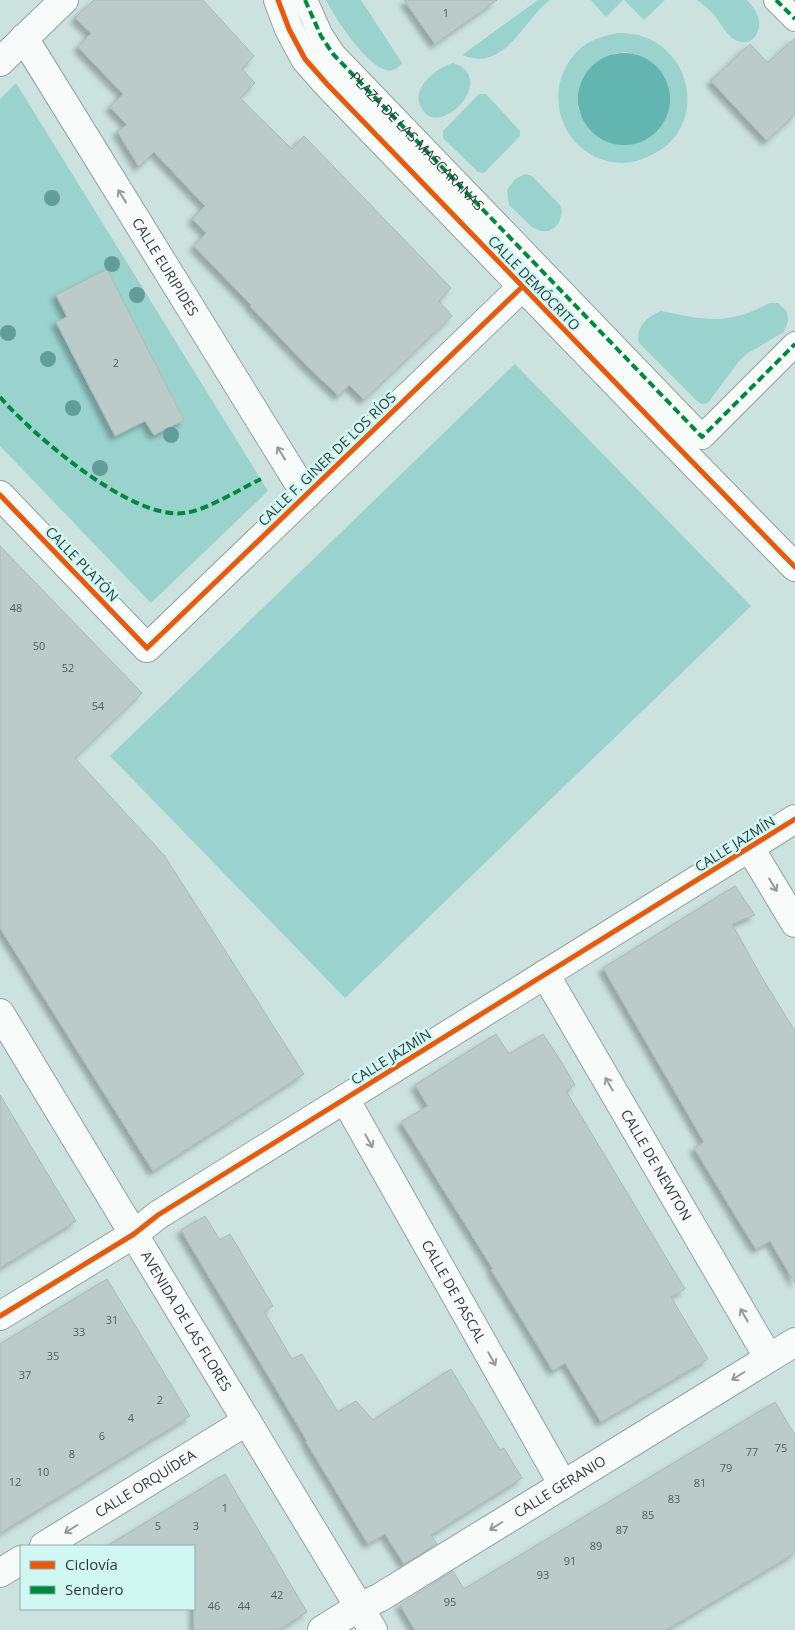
<svg xmlns="http://www.w3.org/2000/svg" width="795" height="1630" font-family="'Open Sans',sans-serif">
	<defs>
		<filter id="shadow"><feDropShadow dx="-4.5" dy="4.5" stdDeviation="2.5" flood-color="#0004"/></filter>
	</defs>
	<rect width="100%" height="100%" fill="#cce2df"/>
	<path fill="#9ad2cd" fill-rule="evenodd" d="M 326,0 L 361,0 L 402,63 C 398,68 392,72 386,70 C 367,66 334,17 326,0 Z
		M 538,0 L 550,0 C 523,20 505,73 462,55 Z
		M 591,0 L 623,0 L 606,17 Z
		M 624,0 L 665,0 L 644,20 Z
		M 697,0 L 747,0 C 756,10 764,22 756,35 C 754,38 751,41 747,42 C 731,45 723,26 715,16 C 710,10 704,5 697,0 Z
		M 618,33 C 627,33 636,34 644,37 C 697,56 704,132 651,155 C 641,160 632,163 622,163 C 559,161 535,81 586,44 C 596,38 607,35 618,33 ZM 625,52 C 647,57 660,64 666,86 C 667,91 669,96 669,101 C 670,141 617,157 590,130 C 584,124 581,115 578,107 L 613,54 Z
		M 453,63 C 494,76 452,127 429,116 C 425,114 423,111 421,107 C 410,88 438,67 453,63 Z
		M 16,83 L 268,491 L 151,603 L 0,446 L 0,99 ZM 107,270 L 184,420 L 154,435 L 145,421 L 115,436 L 56,322 L 67,317 Z
		M 479,94 L 486,94 L 520,131 L 520,136 L 484,173 L 478,172 L 443,138 L 443,131 Z
		M 525,174 L 532,176 L 560,205 L 562,211 L 559,223 L 555,227 L 549,231 L 541,231 L 532,227 L 509,205 L 507,190 L 515,179 Z
		M 770,303 L 778,303 L 787,312 L 788,321 L 784,332 L 748,353 L 739,361 L 708,403 L 702,404 L 697,401 L 639,343 C 635,327 647,317 661,311 C 706,320 727,326 770,303 Z
		M 515,364 L 751,606 L 345,998 L 110,756 Z"/>
	<path fill="#63b5b0" d="M578 99a46 46 0 1 1 92 0a46 46 0 1 1-92 0Z"/>
	<path fill="#bacbc9" stroke="#aabab8" filter="url(#shadow)" d="M 94,0 L 203,0 L 254,56 L 242,69 L 255,83 L 240,98 L 292,149 L 304,136 L 451,288 L 439,301 L 452,316 L 364,400 L 349,385 L 339,396 L 308,367 L 250,306 L 251,305 L 194,246 L 206,233 L 192,219 L 205,206 L 154,152 L 139,167 L 117,131 L 127,125 L 110,107 L 123,94 L 78,47 L 91,33 L 75,18 Z
		M 404,0 L 497,0 L 435,44 Z
		M 795,38 L 795,114 L 767,141 L 711,81 L 750,44 L 768,63 Z
		M 107,269 L 184,420 L 154,435 L 145,421 L 115,436 L 56,322 L 67,317 L 56,295 Z
		M 0,546 L 142,693 L 75,758 L 164,855 L 304,1074 L 153,1171 L 0,928 Z
		M 735,886 L 755,915 L 732,924 L 761,976 L 795,1031 L 795,1283 L 770,1241 L 756,1249 L 747,1235 L 694,1148 L 704,1142 L 603,968 Z
		M 496,1034 L 509,1054 L 543,1034 L 559,1058 L 575,1085 L 566,1091 L 685,1289 L 671,1297 L 708,1359 L 601,1422 L 565,1363 L 553,1371 L 500,1284 L 491,1270 L 493,1269 L 401,1122 L 428,1106 L 415,1085 Z
		M 0,1095 L 76,1221 L 0,1268 Z
		M 205,1216 L 220,1240 L 230,1234 L 273,1306 L 264,1311 L 292,1359 L 302,1354 L 338,1412 L 356,1401 L 373,1420 L 451,1369 L 500,1450 L 504,1448 L 522,1478 L 431,1535 L 437,1544 L 404,1564 L 385,1534 L 368,1544 L 306,1442 L 307,1441 L 181,1230 Z
		M 107,1279 L 190,1416 L 0,1533 L 0,1344 Z
		M 775,1402 L 795,1435 L 795,1553 L 666,1630 L 415,1630 L 400,1605 L 453,1571 L 464,1589 Z
		M 225,1474 L 307,1612 L 278,1630 L 194,1630 L 194,1546 L 107,1546 Z"/>
	<g fill="none" stroke-linecap="round" stroke-linejoin="round">
		<defs>
			<path id="pedestrian" d="M 305,0 L 321,36 L 333,54 L 702,437 L 795,344
				M 776,0 L 795,19"/>
			<g id="minor">
				<path id="s1" d="M 24,38 L 306,495"/>
				<path d="M 0,62 L 64,0"/>
				<path d="M 0,495 L 147,648 L 522,287"/>
				<path d="M 750,848 L 795,923"/>
				<path id="s2" d="M 545,974 L 768,1357"/>
				<path id="s3" d="M 345,1099 L 563,1485"/>
				<path d="M 0,1316 L 134,1234"/>
				<path id="s4" d="M 44,1546 L 247,1421"/>
				<path d="M 0,1573 L 21,1560"/>
				<path id="s5" d="M 322,1630 L 359,1607 L 379,1598 L 795,1342"/>
			</g>
			<g id="tertiary">
				<path d="M 278,0 L 289,29 L 305,59 L 327,84 L 665,434 L 795,567"/>
				<path id="s6" d="M 0,1013 L 373,1630"/>
				<path d="M 134,1234 L 158,1215 L 795,819"/>
			</g>
		</defs>
		<use href="#pedestrian" stroke="#91a2a0" stroke-width="26"/>
		<use href="#minor" stroke="#91a2a0" stroke-width="30"/>
		<use href="#tertiary" stroke="#91a2a0" stroke-width="30"/>
		<use href="#pedestrian" stroke="#f7fbfa" stroke-width="24"/>
		<use href="#minor" stroke="#f7fbfa" stroke-width="28"/>
		<use href="#tertiary" stroke="#f7fbfa" stroke-width="28"/>
		<g stroke="#00873e" stroke-width="4" stroke-dasharray="8 4" stroke-linecap="butt">
			<path id="s7" d="M 305,0 L 321,36 L 333,54 L 702,437 L 795,344"/>
			<path d="M 776,0 L 795,19"/>
			<path d="M 0,397 C 33,435 131,520 184,513 C 205,511 240,489 261,479"/>
		</g>
		<defs>
			<path id="cycleway" d="M 278,0 L 289,29 L 305,59 L 327,84 L 665,434 L 795,567
				M 0,495 L 147,648 L 522,287
				M 0,1316 L 134,1234 L 158,1215 L 795,819"/>
		</defs>
		<use href="#cycleway" stroke="#d1f7f3" stroke-width="8"/>
		<use href="#cycleway" stroke="#e8590c" stroke-width="5"/>
	</g>
	<g fill="#619d99">
		<circle cx="52" cy="198" r="8"/>
		<circle cx="112" cy="264" r="8"/>
		<circle cx="137" cy="295" r="8"/>
		<circle cx="8" cy="333" r="8"/>
		<circle cx="48" cy="359" r="8"/>
		<circle cx="73" cy="408" r="8"/>
		<circle cx="171" cy="435" r="8"/>
		<circle cx="100" cy="468" r="8"/>
	</g>
	<defs><path id="oneway-shaft" d="M-6 0H5M1.5-3L5.5 0L1.5 3" fill="none" stroke-width="1.6" stroke-linecap="round" stroke-linejoin="round" transform="scale(1.25)"/></defs>
	<g stroke="#929c9a">
		<use href="#oneway-shaft" transform="translate(122 196) rotate(-122)"/>
		<use href="#oneway-shaft" transform="translate(281 453) rotate(-122)"/>
		<use href="#oneway-shaft" transform="translate(773 885) rotate(59)"/>
		<use href="#oneway-shaft" transform="translate(609 1084) rotate(-120)"/>
		<use href="#oneway-shaft" transform="translate(369 1141) rotate(61)"/>
		<use href="#oneway-shaft" transform="translate(744 1315) rotate(-120)"/>
		<use href="#oneway-shaft" transform="translate(492 1359) rotate(61)"/>
		<use href="#oneway-shaft" transform="translate(738 1376) rotate(148)"/>
		<use href="#oneway-shaft" transform="translate(496 1526) rotate(148)"/>
		<use href="#oneway-shaft" transform="translate(71 1529) rotate(148)"/>
	</g>
	<g text-anchor="middle" stroke-width="5" stroke-linejoin="round" paint-order="stroke">
		<g font-size="11" fill="#50605e">
			<text x="446" y="17">1</text>
			<text x="116" y="367">2</text>
			<text x="16" y="612">48</text>
			<text x="39" y="650">50</text>
			<text x="68" y="672">52</text>
			<text x="98" y="710">54</text>
			<text x="112" y="1324">31</text>
			<text x="79" y="1336">33</text>
			<text x="53" y="1360">35</text>
			<text x="25" y="1379">37</text>
			<text x="160" y="1404">2</text>
			<text x="131" y="1422">4</text>
			<text x="102" y="1440">6</text>
			<text x="781" y="1452">75</text>
			<text x="752" y="1456">77</text>
			<text x="72" y="1458">8</text>
			<text x="726" y="1472">79</text>
			<text x="43" y="1476">10</text>
			<text x="15" y="1486">12</text>
			<text x="700" y="1487">81</text>
			<text x="674" y="1503">83</text>
			<text x="225" y="1512">1</text>
			<text x="648" y="1519">85</text>
			<text x="158" y="1530">5</text>
			<text x="196" y="1530">3</text>
			<text x="622" y="1534">87</text>
			<text x="596" y="1550">89</text>
			<text x="570" y="1565">91</text>
			<text x="543" y="1579">93</text>
			<text x="277" y="1599">42</text>
			<text x="450" y="1606">95</text>
			<text x="214" y="1610">46</text>
			<text x="244" y="1610">44</text>
		</g>
		<g font-size="14" fill="#2d3c3b" stroke="#d1f7f3">
			<text dy="5" stroke="none"><textPath href="#s7" startOffset="182">PLAZA DE LAS MASCARANAS</textPath></text>
			<text dy="5" stroke="none"><textPath href="#s1" startOffset="269">CALLE EURIPIDES</textPath></text>
			<text transform="translate(534 283) rotate(46)" y="5">CALLE DEMÓCRITO</text>
			<text transform="translate(327 459) rotate(-44)" y="5">CALLE F. GINER DE LOS RÍOS</text>
			<text transform="translate(82 564) rotate(46)" y="5">CALLE PLATÓN</text>
			<text transform="translate(735 844) rotate(-32)" y="5">CALLE JAZMÍN</text>
			<text transform="translate(391 1057) rotate(-32)" y="5">CALLE JAZMÍN</text>
			<text dy="5" stroke="none"><textPath href="#s2" startOffset="221">CALLE DE NEWTON</textPath></text>
			<text dy="5" stroke="none"><textPath href="#s3" startOffset="221">CALLE DE PASCAL</textPath></text>
			<text dy="5" stroke="none"><textPath href="#s6" startOffset="360">AVENIDA DE LAS FLORES</textPath></text>
			<text dy="5" stroke="none"><textPath href="#s4" startOffset="119">CALLE ORQUÍDEA</textPath></text>
			<text dy="5" stroke="none"><textPath href="#s5" startOffset="278">CALLE GERANIO</textPath></text>
		</g>
	</g>
	<rect x="20" y="1545" width="175" height="65" fill="#d1f7f3" stroke="#8faca9"/>
	<rect x="30" y="1561" width="25" height="8" fill="#e8590c" stroke="#8faca9"/>
	<text x="65" y="1570" font-size="15" fill="#2d3c3b">Ciclovía</text>
	<rect x="30" y="1586" width="25" height="8" fill="#00873e" stroke="#8faca9"/>
	<text x="65" y="1595" font-size="15" fill="#2d3c3b">Sendero</text>
</svg>
